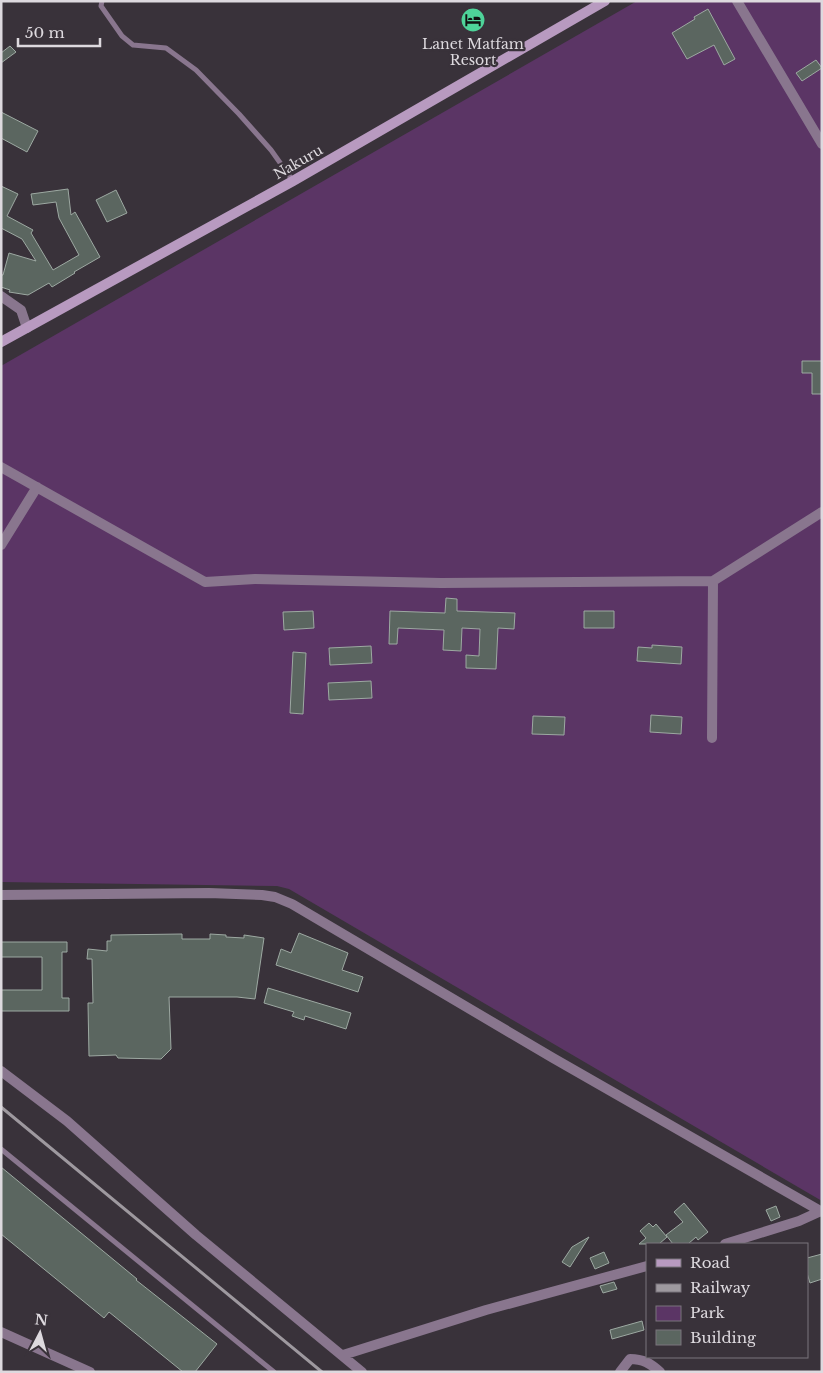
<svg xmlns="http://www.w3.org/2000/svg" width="823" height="1373" font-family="'Libre Baskerville',serif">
	<rect width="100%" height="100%" fill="#39323a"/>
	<path fill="#5b3565" d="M 637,1 L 822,1 L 822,1201 L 289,889 L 277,886 L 1,882 L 1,366 Z"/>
	<path fill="#5b6660" stroke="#9da9a2" d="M 708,9 L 735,59 L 724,65 L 714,45 L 687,59 L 672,33 L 695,19 L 694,17 Z
		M 10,46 L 16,52 L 1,63 L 1,53 Z
		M 816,60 L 822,68 L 802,81 L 796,73 Z
		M 1,112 L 38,131 L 27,152 L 1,138 Z
		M 1,186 L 18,194 L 7,216 L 33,230 L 31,233 L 53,270 L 79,255 L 59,218 L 56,202 L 33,205 L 31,194 L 68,189 L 71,215 L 75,212 L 100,257 L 74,272 L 75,273 L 52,287 L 49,283 L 28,295 L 9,292 L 10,290 L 1,287 L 1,275 L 3,275 L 9,253 L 36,261 L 22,239 L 1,228 Z
		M 116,190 L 127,213 L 107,222 L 96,200 Z
		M 802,361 L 822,361 L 822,394 L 812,394 L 812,373 L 802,373 Z
		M 446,598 L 457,599 L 457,611 L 515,613 L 514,629 L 498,628 L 496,669 L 466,668 L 466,655 L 479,656 L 480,629 L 462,628 L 461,651 L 443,650 L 444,630 L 398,628 L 397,644 L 389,644 L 390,611 L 445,613 Z
		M 313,611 L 314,628 L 284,630 L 283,612 Z
		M 584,611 L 614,611 L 614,628 L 584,628 Z
		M 652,645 L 682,647 L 681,664 L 637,661 L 638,647 L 652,648 Z
		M 371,646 L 372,663 L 330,665 L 329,648 Z
		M 293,652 L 306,653 L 303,714 L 290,713 Z
		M 371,681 L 372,698 L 329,700 L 328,683 Z
		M 651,715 L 682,717 L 681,734 L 650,732 Z
		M 533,716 L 565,717 L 564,735 L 532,734 Z
		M 299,933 L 348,953 L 342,970 L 363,977 L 358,992 L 276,965 L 281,949 L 291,953 Z
		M 182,934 L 182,939 L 210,939 L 210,934 L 226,935 L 226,937 L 244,938 L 244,935 L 264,938 L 255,999 L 237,997 L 169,997 L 171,1049 L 161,1059 L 118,1058 L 116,1055 L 89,1056 L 88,1003 L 93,1003 L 92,959 L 87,959 L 88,949 L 107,951 L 107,941 L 111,941 L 111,935 Z
		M 1,942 L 67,942 L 67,952 L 62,952 L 62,998 L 69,998 L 69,1011 L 1,1011 L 1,990 L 42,990 L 42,957 L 1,957 Z
		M 268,988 L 351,1013 L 346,1029 L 305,1016 L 304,1020 L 292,1016 L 294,1012 L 264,1003 Z
		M 1,1167 L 137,1279 L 136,1280 L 217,1344 L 195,1372 L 183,1372 L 109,1312 L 104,1318 L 1,1234 Z
		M 684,1203 L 708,1232 L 698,1240 L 696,1237 L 688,1244 L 673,1244 L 666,1235 L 683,1222 L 674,1212 Z
		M 776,1206 L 780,1217 L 771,1221 L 766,1210 Z
		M 649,1223 L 653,1227 L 656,1224 L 667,1237 L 659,1244 L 639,1244 L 646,1238 L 640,1231 Z
		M 589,1237 L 570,1267 L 562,1262 L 572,1247 Z
		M 604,1252 L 609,1263 L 595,1269 L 590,1258 Z
		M 822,1254 L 822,1279 L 810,1283 L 807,1273 L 807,1258 Z
		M 614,1282 L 617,1289 L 603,1293 L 600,1286 Z
		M 642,1321 L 644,1330 L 612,1339 L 610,1330 Z"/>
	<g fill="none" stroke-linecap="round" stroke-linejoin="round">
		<path stroke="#89768e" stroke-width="5" d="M 102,1 L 101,6 L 122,36 L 133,45 L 166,48 L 196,70 L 239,114 L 271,150 L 293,181
			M 1,1149 L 274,1372"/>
		<path stroke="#89768e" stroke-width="10" d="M 737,1 L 822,144
			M 1,296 L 21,310 L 27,328
			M 1,467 L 205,582 L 255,579 L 441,583 L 713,581 L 822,512
			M 1,545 L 37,487
			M 712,738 L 713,581
			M 1,895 L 209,893 L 262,895 L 275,897 L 292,904 L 553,1058 L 822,1212
			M 1,1071 L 67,1121 L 196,1235 L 362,1372
			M 725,1244 L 799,1221 L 821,1211
			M 1,1332 L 90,1372
			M 343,1355 L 486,1310 L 647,1266
			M 620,1372 L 630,1359 C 643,1359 650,1363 660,1372"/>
		<path stroke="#b89ac0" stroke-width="10" d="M 1,342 L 293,181 L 605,1"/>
		<path stroke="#9e999f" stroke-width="3" d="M 1,1107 L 322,1372"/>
	</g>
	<defs>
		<symbol id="hotel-disc" viewBox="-11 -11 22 22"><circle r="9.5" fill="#4ed399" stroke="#39323a"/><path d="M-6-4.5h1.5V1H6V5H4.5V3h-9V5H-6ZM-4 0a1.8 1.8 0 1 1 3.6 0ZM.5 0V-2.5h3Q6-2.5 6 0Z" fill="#111"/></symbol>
	</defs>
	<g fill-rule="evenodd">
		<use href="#hotel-disc" x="459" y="6" width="28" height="28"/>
	</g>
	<g text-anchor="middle" stroke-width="4.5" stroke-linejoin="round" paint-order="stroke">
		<g font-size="14" fill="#ddd9de" stroke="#39323a">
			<text x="473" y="49">Lanet Matfam<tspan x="473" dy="16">Resort</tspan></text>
		</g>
		<g font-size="14" fill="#ddd9de" stroke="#39323a">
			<text transform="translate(298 162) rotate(-30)" y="5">Nakuru</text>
		</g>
	</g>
	<rect width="823" height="1373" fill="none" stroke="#ddd9de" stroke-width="5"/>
	<rect x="646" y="1243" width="162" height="115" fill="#39323a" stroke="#7b757c"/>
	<rect x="656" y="1259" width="25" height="8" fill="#b89ac0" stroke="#7b757c"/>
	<text x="690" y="1268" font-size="15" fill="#ddd9de">Road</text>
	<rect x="656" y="1284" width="25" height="8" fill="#9e999f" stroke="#7b757c"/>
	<text x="690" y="1293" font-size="15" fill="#ddd9de">Railway</text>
	<rect x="656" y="1306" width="25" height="15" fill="#5b3565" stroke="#7b757c"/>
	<text x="690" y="1318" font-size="15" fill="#ddd9de">Park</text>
	<rect x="656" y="1330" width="25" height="15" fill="#5b6660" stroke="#7b757c"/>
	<text x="690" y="1343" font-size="15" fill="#ddd9de">Building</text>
	<g transform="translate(40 1333) rotate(6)" stroke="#39323a" stroke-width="4" paint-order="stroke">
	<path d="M0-4L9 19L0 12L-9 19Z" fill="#ddd9de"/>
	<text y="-8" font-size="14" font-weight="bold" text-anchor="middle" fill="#ddd9de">N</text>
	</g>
	<path d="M18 38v8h82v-8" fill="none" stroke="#ddd9de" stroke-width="2.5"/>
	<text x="25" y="38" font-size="15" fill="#ddd9de" stroke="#39323a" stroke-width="4" paint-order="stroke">50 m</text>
</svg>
